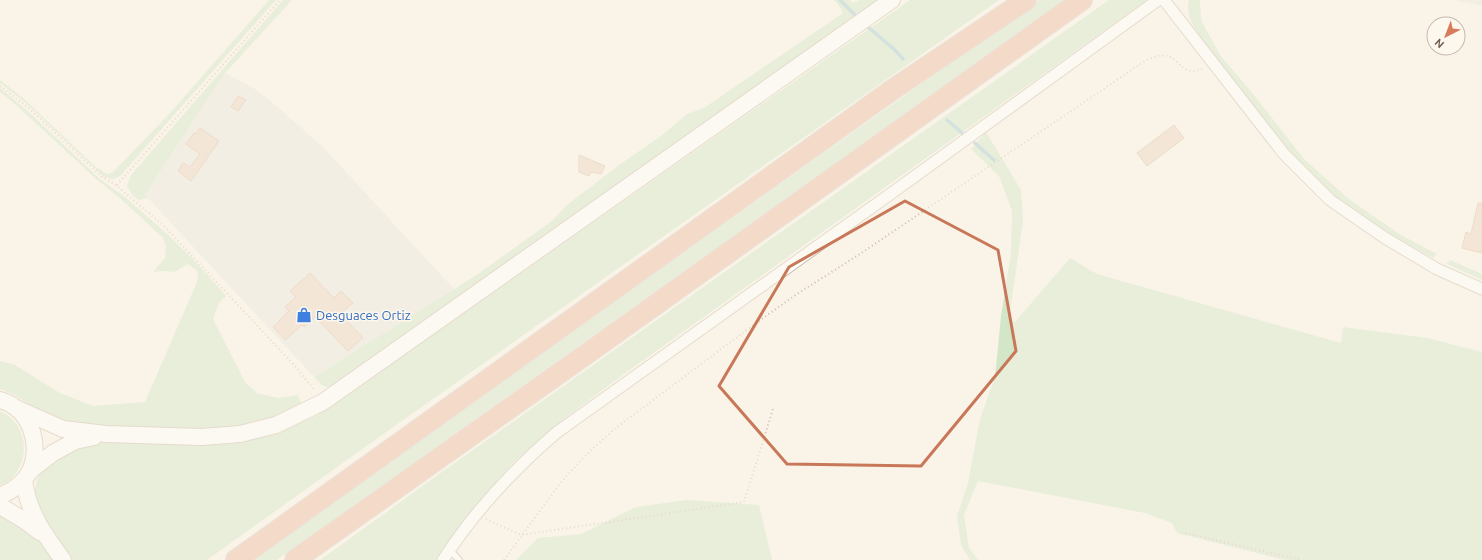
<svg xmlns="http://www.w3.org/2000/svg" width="1482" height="560" font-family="Ubuntu,sans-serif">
	<rect width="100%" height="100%" fill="#faf4e8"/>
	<path fill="#ebe6e1" d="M 1454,0 L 1482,0 L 1482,6 Z
		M 225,73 L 255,89 L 273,103 L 323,147 L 454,289 L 314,377 L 145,195 Z"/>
	<path fill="#d3e7c8" d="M 269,0 L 276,0 L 120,176 L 113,179 L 104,177 L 27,104 L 0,83 L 0,80 L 23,98 L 96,167 L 107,174 L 112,173 L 171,112 Z
		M 283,0 L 292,0 L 225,73 L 145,195 L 148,198 L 139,200 C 132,196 130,192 127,185 L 131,175 Z
		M 834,0 L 849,0 L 853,3 L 859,0 L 880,0 L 332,388 L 323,386 L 314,377 L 478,274 L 552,221 L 567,205 L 619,165 L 661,136 L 687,114 L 704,108 L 843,13 L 840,7 Z
		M 910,0 L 999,0 L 406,418 L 207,560 L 73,560 L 41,514 L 33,496 L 38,477 L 51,460 L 83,443 L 112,441 L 226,444 L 279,432 L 316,416 L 380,372 Z
		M 1039,0 L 1066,0 L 277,560 L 251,560 Z
		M 1109,0 L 1147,0 L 613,382 L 559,423 L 514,462 L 477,504 L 450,541 L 438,560 L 320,560 L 439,474 Z
		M 1189,0 L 1200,0 L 1201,20 L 1220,55 L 1254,95 L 1304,159 L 1350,200 L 1401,235 L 1437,254 L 1433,258 C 1410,245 1386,233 1364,219 C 1300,176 1252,104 1204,44 C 1197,32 1184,15 1189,0 Z
		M 0,88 L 32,115 L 101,180 L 125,197 L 165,232 L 192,258 L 226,296 L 219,303 L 213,319 L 245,382 L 257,393 L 278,398 L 298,395 L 302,405 L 259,423 L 216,428 L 152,430 L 71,425 L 33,407 L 13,394 L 0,389 L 0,361 L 15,365 L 60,393 L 93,406 L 145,402 L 197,282 L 198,272 L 188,264 L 174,272 L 161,271 L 153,272 L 165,258 L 166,246 L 162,237 L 123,201 L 95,178 L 14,103 L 0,92 Z
		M 986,132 L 1021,190 L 1023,221 L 1009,319 L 1015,322 L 1070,258 L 1097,274 L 1341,343 L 1343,327 L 1427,338 L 1482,352 L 1482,560 L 1285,560 L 1177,533 L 1172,523 L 1145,513 L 978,481 L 964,515 L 969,548 L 978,560 L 970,560 L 961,545 L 957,516 L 968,483 L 980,419 L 995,377 L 1001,316 L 1011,252 L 1012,211 L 999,176 L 971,149 Z
		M 1450,260 L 1482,274 L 1482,280 L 1447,264 Z
		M 0,411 C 4,414 10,416 13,420 C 28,436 27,461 13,477 C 10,481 4,483 0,486 Z
		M 687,500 L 759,505 L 772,560 L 516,560 L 538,538 L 581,534 L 636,507 Z
		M 0,515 L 6,516 L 35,535 L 53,560 L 0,560 Z"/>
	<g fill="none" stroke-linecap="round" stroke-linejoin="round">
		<path stroke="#a6c9d3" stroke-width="3.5" d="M 840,0 L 855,15
			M 868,27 L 895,50 L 903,59
			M 947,120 L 962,133
			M 975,143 L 994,160"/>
	</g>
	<path fill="#edd5c2" stroke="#debda4" d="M 238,96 L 246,100 L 238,111 L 231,107 Z
		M 1174,125 L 1184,138 L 1147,166 L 1137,153 Z
		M 200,128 L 219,141 L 191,181 L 178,171 L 183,163 L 190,167 L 200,154 L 186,144 L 194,133 L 196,134 Z
		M 579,155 L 605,166 L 601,174 L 591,172 L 589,176 L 579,172 Z
		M 1478,203 L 1482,203 L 1482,253 L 1462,248 L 1466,232 L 1471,234 Z
		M 310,273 L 334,298 L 341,291 L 353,303 L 340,314 L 363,338 L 348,351 L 315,317 L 304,327 L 302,325 L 285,340 L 273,327 L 289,311 L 285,307 L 296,297 L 290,291 Z"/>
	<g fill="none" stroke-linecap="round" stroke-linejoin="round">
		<defs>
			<path id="lane" d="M 450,550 L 459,560"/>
			<path id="street" d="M 1164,0 L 1284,154 L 1330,200 L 1385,238 L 1437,269 L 1482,289
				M 443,560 C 474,512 513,470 556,433 L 889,195 L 1158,0"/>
			<path id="secondary" d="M 0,400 C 30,408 42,444 30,471 C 24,483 12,491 0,496
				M 18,409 L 63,429 L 106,434 L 202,437 L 240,434 L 276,425 L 323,402 L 892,0
				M 30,471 L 53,453 L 75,441 L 94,437
				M 24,480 C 28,512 44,534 63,560
				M 0,506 L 24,520 L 40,532"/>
			<path id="highway" d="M 236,560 L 892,90 L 1026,0
				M 295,560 L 588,353 L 1082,0"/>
		</defs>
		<use href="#lane" stroke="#cbbdaf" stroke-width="8"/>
		<use href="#street" stroke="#cbbdaf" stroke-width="13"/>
		<use href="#secondary" stroke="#cdbdad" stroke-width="18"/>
		<use href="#highway" stroke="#d8d2ce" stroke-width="22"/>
		<path stroke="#d2b9a6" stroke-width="2" stroke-dasharray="1 3" stroke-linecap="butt" d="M 0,86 L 30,109 L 101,176 L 117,186 L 164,226 L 294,365 L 315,391
			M 117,185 L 280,0
			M 486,519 L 521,535 L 744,502 L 773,409
			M 1185,533 L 1302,560
			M 504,560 L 561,482 L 590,451 L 617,427 L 756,323 L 797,294 L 863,252 L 1145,61 C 1178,44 1174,71 1194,71 C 1197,71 1201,69 1204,69"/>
		<use href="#lane" stroke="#fff" stroke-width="5.5"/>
		<use href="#street" stroke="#fff" stroke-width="11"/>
		<use href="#secondary" stroke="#fff" stroke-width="16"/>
		<use href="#highway" stroke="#eebca5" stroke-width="20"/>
	</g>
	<path d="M0 0H1482V560H0ZM 905,201 L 998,250 L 1016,351 L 921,466 L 787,464 L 719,386 L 789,267 Z" fill="#faf4e8" fill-opacity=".55" fill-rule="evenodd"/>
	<path fill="none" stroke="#c87758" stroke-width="3" stroke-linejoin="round" d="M 905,201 L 998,250 L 1016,351 L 921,466 L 787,464 L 719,386 L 789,267 Z"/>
	<defs>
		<symbol id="shop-bare" viewBox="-9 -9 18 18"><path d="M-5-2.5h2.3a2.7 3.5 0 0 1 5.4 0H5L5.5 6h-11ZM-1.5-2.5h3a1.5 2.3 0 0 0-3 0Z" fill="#3f7fe0" stroke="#fdf8ee" stroke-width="2.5" paint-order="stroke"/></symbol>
	</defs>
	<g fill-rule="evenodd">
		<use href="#shop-bare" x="293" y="304" width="22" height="22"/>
	</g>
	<g text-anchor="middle" stroke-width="3" stroke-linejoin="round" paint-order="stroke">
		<g font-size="13" fill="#366cbe" stroke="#fdf8ee" text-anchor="start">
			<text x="316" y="320">Desguaces Ortiz</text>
		</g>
	</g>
	<g transform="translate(1446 36) rotate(222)"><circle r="19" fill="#fdf8ee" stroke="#c5baae"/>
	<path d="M0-3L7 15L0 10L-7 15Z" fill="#d77c5a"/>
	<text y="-6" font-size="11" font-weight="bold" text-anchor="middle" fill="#725d4f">N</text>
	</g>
</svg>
